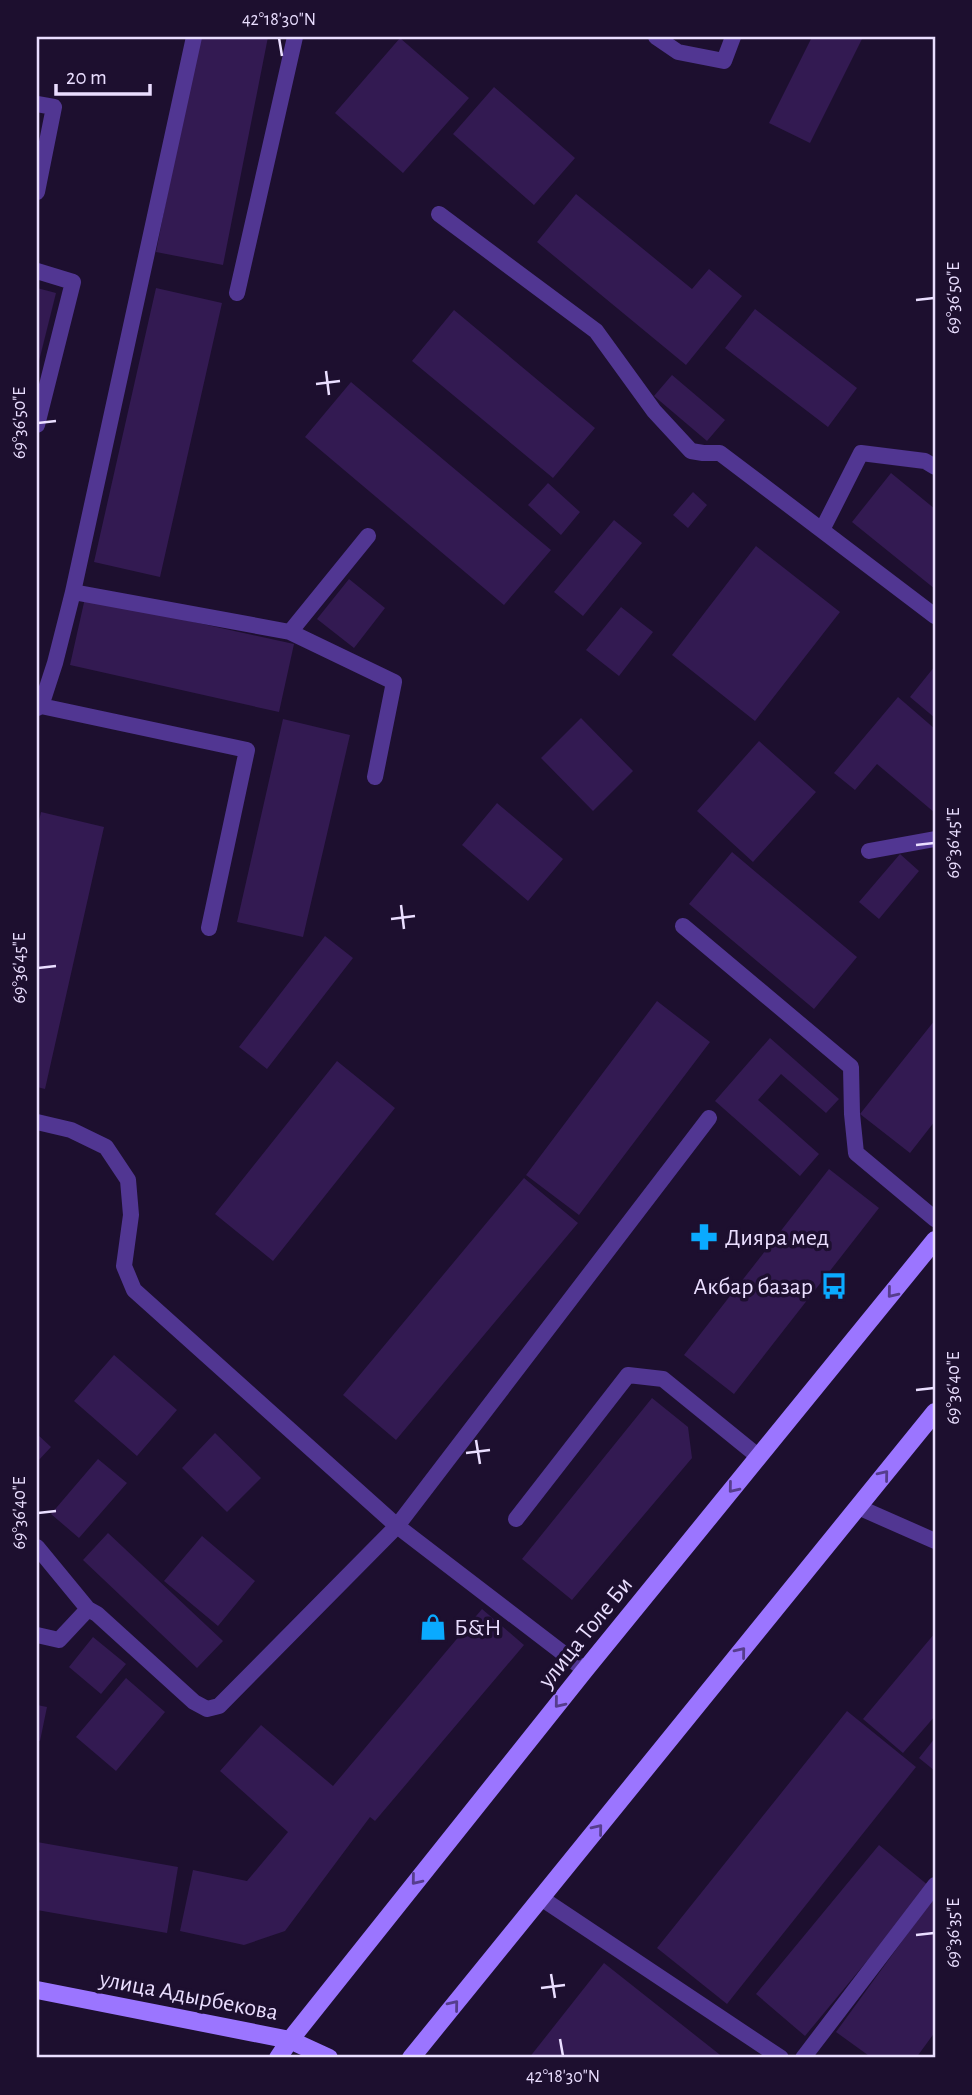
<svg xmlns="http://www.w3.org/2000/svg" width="972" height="2095" font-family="'Alegreya Sans',sans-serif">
	<rect width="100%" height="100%" fill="#1d0f2f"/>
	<path fill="#331a52" d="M 198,37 L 268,37 L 223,265 L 156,252 Z
		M 812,37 L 863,37 L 810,143 L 769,123 Z
		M 400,38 L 469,98 L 403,173 L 335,113 Z
		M 494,87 L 575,158 L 534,205 L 453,134 Z
		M 576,194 L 692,289 L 709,269 L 742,296 L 686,365 L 537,242 Z
		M 37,288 L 56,293 L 38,365 L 37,364 Z
		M 156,288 L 222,303 L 160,577 L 94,562 Z
		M 755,309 L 857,388 L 828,427 L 725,348 Z
		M 454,310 L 595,428 L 553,478 L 412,361 Z
		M 672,375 L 725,420 L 707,441 L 654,396 Z
		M 351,382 L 551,550 L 504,605 L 305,437 Z
		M 891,473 L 935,509 L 935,589 L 852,522 Z
		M 548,483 L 580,512 L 561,535 L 528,505 Z
		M 693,492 L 707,505 L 688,528 L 673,515 Z
		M 614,520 L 642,543 L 583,616 L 554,592 Z
		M 756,546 L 840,612 L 755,721 L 672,655 Z
		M 349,579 L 385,608 L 354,648 L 317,619 Z
		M 85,598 L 294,644 L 279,712 L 70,665 Z
		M 621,607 L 653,632 L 619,676 L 586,650 Z
		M 935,666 L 935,718 L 910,697 Z
		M 898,697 L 935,729 L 935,813 L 877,764 L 855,790 L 834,773 Z
		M 581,718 L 633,771 L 593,811 L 541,758 Z
		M 283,719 L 350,735 L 303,937 L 237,922 Z
		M 759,741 L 816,792 L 753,862 L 697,811 Z
		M 497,803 L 563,859 L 528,901 L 462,845 Z
		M 41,812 L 104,827 L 45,1089 L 37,1087 L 37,830 Z
		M 732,852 L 857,957 L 814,1009 L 689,904 Z
		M 900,854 L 919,871 L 879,919 L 859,902 Z
		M 325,936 L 353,958 L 267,1069 L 239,1047 Z
		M 657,1001 L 710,1042 L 579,1215 L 526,1175 Z
		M 935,1020 L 935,1121 L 910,1153 L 860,1114 Z
		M 770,1038 L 839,1099 L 826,1113 L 781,1074 L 758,1100 L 819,1154 L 800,1176 L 715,1101 Z
		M 337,1061 L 395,1108 L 273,1261 L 215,1214 Z
		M 829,1169 L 879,1208 L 734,1394 L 684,1355 Z
		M 524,1178 L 578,1223 L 396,1440 L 343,1395 Z
		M 114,1355 L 177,1410 L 137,1456 L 74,1401 Z
		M 652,1398 L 688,1427 L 692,1458 L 572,1600 L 522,1559 Z
		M 215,1433 L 261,1478 L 227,1512 L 182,1468 Z
		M 37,1434 L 51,1447 L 37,1462 Z
		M 98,1459 L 127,1483 L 79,1538 L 51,1514 Z
		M 108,1533 L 223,1641 L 197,1668 L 83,1560 Z
		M 202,1536 L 255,1581 L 218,1626 L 164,1581 Z
		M 482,1609 L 524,1645 L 375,1821 L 370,1817 L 285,1931 L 244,1945 L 180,1931 L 193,1870 L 247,1881 L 288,1832 L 220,1771 L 261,1725 L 333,1786 Z
		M 935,1633 L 935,1716 L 903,1753 L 863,1719 Z
		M 93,1637 L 126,1664 L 101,1694 L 69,1667 Z
		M 126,1678 L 165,1712 L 116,1771 L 76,1737 Z
		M 37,1705 L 47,1707 L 40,1741 L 37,1740 Z
		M 847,1711 L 916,1767 L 727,2004 L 657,1948 Z
		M 935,1738 L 935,1771 L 919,1758 Z
		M 37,1842 L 178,1867 L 167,1933 L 37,1910 Z
		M 879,1845 L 929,1886 L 805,2036 L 756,1994 Z
		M 935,1896 L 935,2032 L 916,2058 L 872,2058 L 836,2032 Z
		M 604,1963 L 724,2058 L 529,2058 Z"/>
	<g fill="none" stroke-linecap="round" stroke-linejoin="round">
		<path stroke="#513692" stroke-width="16" d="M 656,37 L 678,52 L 724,61 L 733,37
			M 37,104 L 54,107 L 37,192
			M 439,214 L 596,331 L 654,411 L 691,451 L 703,453 L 720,453 L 935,616
			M 37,271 L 73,282 L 37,425
			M 237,293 L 295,37
			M 822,530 L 861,453 L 925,461 L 935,467
			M 73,592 L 290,632 L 368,536
			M 290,632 L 394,682 L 375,777
			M 41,706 L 247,750 L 209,928
			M 37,708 L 41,706 L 55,663 L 73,592 L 194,37
			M 869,851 L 935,839
			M 683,926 L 851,1067 L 852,1114 L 856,1153 L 935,1219
			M 37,1122 L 71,1130 L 106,1147 L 128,1180 L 131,1215 L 124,1266 L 134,1290 L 397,1526 L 219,1706 L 207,1709 L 194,1702 L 97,1614 L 88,1609 L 59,1640 L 37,1635
			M 858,1507 L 935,1541
			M 516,1519 L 628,1375 L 663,1379 L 759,1457
			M 37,1547 L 88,1609
			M 585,1670 L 397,1526 L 709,1118
			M 541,1898 L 781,2058
			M 803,2058 L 935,1885"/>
		<path stroke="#9b75ff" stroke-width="18" d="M 37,1990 L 290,2040 L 329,2058
			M 278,2058 L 290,2040 L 585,1670 L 935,1240
			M 411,2058 L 935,1412"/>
	</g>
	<defs><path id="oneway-chevron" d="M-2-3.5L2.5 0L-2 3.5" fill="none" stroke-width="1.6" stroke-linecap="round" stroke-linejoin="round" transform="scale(1.75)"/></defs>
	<g stroke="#563d8d">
		<use href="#oneway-chevron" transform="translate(892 1293) rotate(129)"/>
		<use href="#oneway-chevron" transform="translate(884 1475) rotate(-51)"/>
		<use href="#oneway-chevron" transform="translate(733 1488) rotate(129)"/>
		<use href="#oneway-chevron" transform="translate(741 1652) rotate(-51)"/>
		<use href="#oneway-chevron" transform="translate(559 1703) rotate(129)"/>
		<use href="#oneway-chevron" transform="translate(598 1829) rotate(-51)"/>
		<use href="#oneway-chevron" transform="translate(416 1880) rotate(129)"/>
		<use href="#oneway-chevron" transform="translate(454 2005) rotate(-51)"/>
	</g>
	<path fill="none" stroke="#eadeff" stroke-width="2.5" d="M 279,38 L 282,56M 916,300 L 934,298M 326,371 L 329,395M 316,384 L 340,381M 38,423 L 56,421M 916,845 L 934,843M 401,905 L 404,929M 391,919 L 415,916M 38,968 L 56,966M 916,1390 L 934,1388M 476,1440 L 480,1464M 466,1453 L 490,1450M 38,1513 L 56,1511M 916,1935 L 934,1933M 551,1974 L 555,1998M 541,1988 L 565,1985M 560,2039 L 563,2056"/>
	<defs>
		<symbol id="pharmacy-bare" viewBox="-9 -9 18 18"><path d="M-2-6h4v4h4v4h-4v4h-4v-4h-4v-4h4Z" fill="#0aaaff" stroke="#1d0f2f" stroke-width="2.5" paint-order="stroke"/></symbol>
		<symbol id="bus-bare" viewBox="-9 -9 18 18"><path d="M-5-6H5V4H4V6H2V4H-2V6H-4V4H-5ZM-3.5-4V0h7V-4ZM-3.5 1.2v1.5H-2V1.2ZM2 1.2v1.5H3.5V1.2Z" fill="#0aaaff" stroke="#1d0f2f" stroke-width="2.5" paint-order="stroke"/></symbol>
		<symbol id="shop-bare" viewBox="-9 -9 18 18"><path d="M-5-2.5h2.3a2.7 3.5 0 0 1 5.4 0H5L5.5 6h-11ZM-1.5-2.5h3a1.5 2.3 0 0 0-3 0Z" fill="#0aaaff" stroke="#1d0f2f" stroke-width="2.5" paint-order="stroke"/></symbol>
	</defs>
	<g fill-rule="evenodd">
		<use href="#pharmacy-bare" x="685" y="1218" width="38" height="38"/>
		<use href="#bus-bare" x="815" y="1267" width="38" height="38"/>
		<use href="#shop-bare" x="414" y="1608" width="38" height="38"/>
	</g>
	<g text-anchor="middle" stroke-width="7" stroke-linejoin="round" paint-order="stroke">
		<g font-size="24" fill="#eadeff" stroke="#1d0f2f" text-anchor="start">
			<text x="725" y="1245">Дияра мед</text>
			<text x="813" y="1294" text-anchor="end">Акбар базар</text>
			<text x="454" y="1635">Б&amp;Н</text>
		</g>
		<g font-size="24" fill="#eadeff" stroke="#1d0f2f">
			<text transform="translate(585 1632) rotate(-51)" y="8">улица Толе Би</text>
			<text transform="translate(189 1995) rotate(11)" y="8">улица Адырбекова</text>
		</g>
	</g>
	<rect width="972" height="2095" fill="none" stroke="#1d0f2f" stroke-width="77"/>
	<path d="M56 84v10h94v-10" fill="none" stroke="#eadeff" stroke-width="3.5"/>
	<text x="66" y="84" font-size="21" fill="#eadeff" stroke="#1d0f2f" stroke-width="5" paint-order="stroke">20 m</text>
	<rect x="38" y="38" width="896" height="2018" fill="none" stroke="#eadeff" stroke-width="2.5"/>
	<g font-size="18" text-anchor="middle" fill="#eadeff">
		<text x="279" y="25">42°18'30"N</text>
		<text transform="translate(953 298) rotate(-90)" y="6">69°36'50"E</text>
		<text transform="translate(19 423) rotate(-90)" y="6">69°36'50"E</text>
		<text transform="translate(953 843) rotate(-90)" y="6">69°36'45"E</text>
		<text transform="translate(19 968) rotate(-90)" y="6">69°36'45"E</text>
		<text transform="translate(953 1388) rotate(-90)" y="6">69°36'40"E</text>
		<text transform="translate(19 1513) rotate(-90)" y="6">69°36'40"E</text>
		<text transform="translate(953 1933) rotate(-90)" y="6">69°36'35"E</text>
		<text x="563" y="2082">42°18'30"N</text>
	</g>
</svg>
